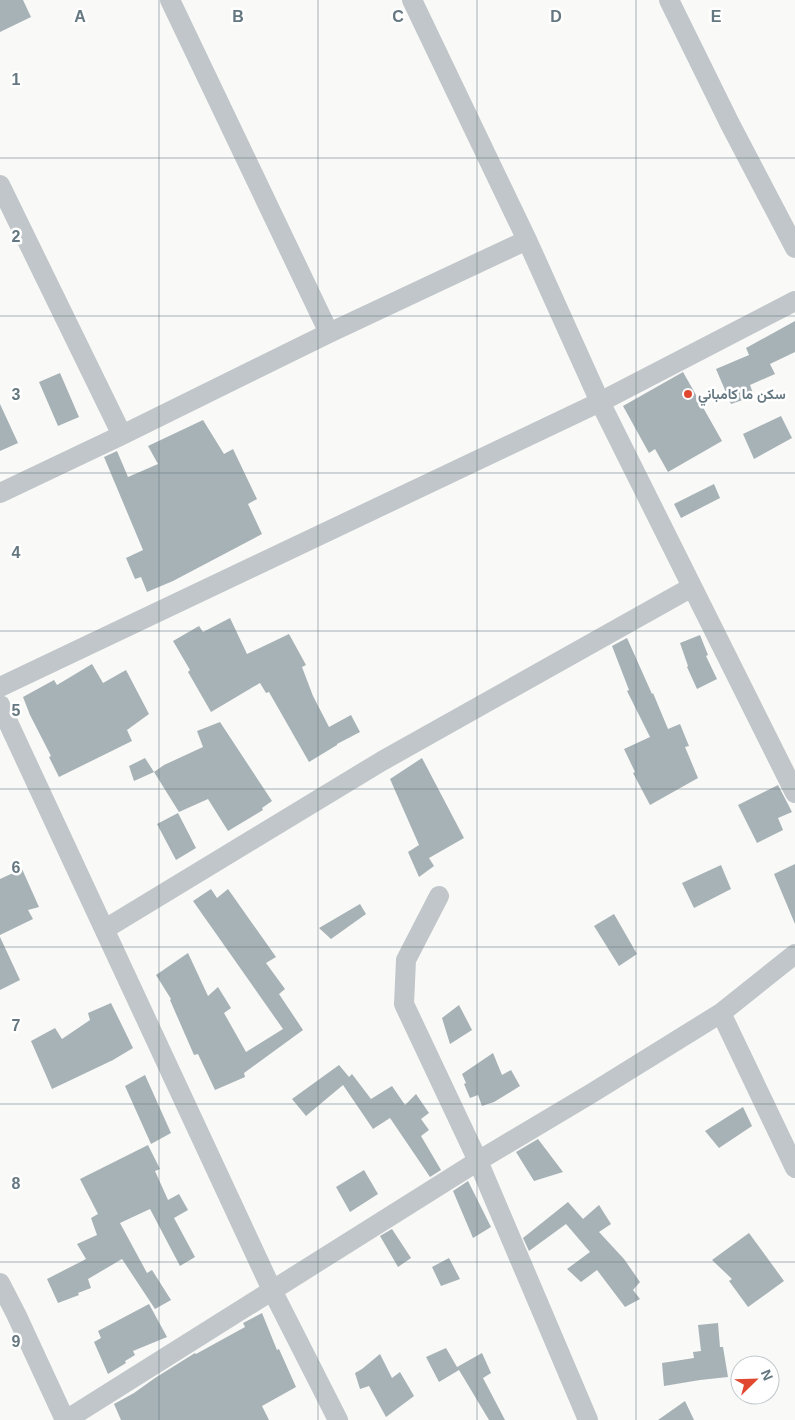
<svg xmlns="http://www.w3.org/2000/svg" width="795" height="1420" font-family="Arial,Vazirmatn,sans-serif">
	<rect width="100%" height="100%" fill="#f9f9f7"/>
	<path fill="#a7b2b6" d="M 0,0 L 23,0 L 31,17 L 0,32 Z
		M 795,321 L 795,352 L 770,364 L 775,374 L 750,385 L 754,396 L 731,404 L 716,369 L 749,355 L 746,348 Z
		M 683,372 L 722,441 L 668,472 L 655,449 L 649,453 L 623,406 Z
		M 60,373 L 79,417 L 58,426 L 39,382 Z
		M 0,404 L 18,443 L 0,451 Z
		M 781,416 L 792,438 L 754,459 L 743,434 Z
		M 203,420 L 224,454 L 233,449 L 257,499 L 248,504 L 262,534 L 173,581 L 147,592 L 141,577 L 135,579 L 126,558 L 143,550 L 104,457 L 117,451 L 128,477 L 158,464 L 148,446 Z
		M 714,484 L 720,498 L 681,518 L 674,504 Z
		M 230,618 L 247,654 L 289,634 L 306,665 L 302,667 L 313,696 L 329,727 L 351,715 L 360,732 L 337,744 L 337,745 L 309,762 L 269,692 L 266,693 L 260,683 L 211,712 L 188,672 L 190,670 L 173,641 L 199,626 L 203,632 Z
		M 700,635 L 708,655 L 706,656 L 717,679 L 697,689 L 687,667 L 688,666 L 680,643 Z
		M 627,638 L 652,694 L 653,693 L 668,729 L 680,724 L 689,746 L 685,747 L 698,778 L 650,805 L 633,773 L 635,772 L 624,749 L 650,737 L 627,691 L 629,690 L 612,646 Z
		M 92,664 L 103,683 L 126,670 L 149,714 L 127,730 L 132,741 L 59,777 L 49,757 L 51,756 L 30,715 L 23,697 L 54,680 L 57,685 Z
		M 220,722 L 272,801 L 262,808 L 263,810 L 228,831 L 208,799 L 179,812 L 154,772 L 164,765 L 203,747 L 197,731 Z
		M 145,758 L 154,772 L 134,781 L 129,766 Z
		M 422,758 L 464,838 L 429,858 L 434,866 L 419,877 L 408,852 L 419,845 L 390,779 Z
		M 778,785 L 792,812 L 778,818 L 783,830 L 757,843 L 738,805 Z
		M 178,813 L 196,848 L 176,860 L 157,824 Z
		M 795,864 L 795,924 L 774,874 Z
		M 721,865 L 731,889 L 694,908 L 682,883 Z
		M 22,869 L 39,907 L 28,910 L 33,919 L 0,935 L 0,879 Z
		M 211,889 L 217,898 L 228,889 L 276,957 L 266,963 L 285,989 L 279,994 L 303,1030 L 244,1073 L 245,1077 L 215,1090 L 198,1054 L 194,1055 L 170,1000 L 171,999 L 156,975 L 188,953 L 208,996 L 218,987 L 231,1008 L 224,1013 L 246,1052 L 283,1029 L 193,901 Z
		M 360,904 L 366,914 L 331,939 L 319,928 Z
		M 614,914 L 637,954 L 619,966 L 594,926 Z
		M 0,937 L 20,980 L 0,990 Z
		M 111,1003 L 133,1048 L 113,1060 L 52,1089 L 31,1041 L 55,1028 L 62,1039 L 90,1020 L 88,1013 Z
		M 459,1005 L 472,1030 L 450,1044 L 442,1018 Z
		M 493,1053 L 502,1075 L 511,1070 L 520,1086 L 494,1102 L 482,1106 L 478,1095 L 470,1098 L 464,1084 L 466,1083 L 462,1074 Z
		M 339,1065 L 349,1077 L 352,1074 L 371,1099 L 392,1086 L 405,1105 L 416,1094 L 429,1113 L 421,1119 L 429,1130 L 421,1136 L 441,1170 L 430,1177 L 390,1118 L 373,1129 L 343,1085 L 306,1116 L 292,1099 Z
		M 145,1075 L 171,1133 L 151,1144 L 125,1086 Z
		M 743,1107 L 752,1126 L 719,1148 L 705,1131 Z
		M 538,1139 L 563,1172 L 534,1181 L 516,1152 Z
		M 148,1145 L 160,1169 L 155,1171 L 168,1200 L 179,1194 L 188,1210 L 174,1218 L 195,1257 L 180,1266 L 150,1209 L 120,1223 L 147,1273 L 152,1270 L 171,1300 L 155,1309 L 122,1259 L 88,1279 L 91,1288 L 78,1293 L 79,1295 L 58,1303 L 47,1279 L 86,1259 L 77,1244 L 97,1235 L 91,1218 L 98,1214 L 80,1179 Z
		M 364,1170 L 378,1194 L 350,1212 L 336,1187 Z
		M 468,1181 L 491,1227 L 473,1238 L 453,1191 Z
		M 568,1202 L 583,1219 L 599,1205 L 611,1224 L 599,1232 L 624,1259 L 640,1282 L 633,1290 L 640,1299 L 625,1307 L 597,1270 L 581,1282 L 567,1269 L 590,1252 L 566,1224 L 529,1251 L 523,1238 Z
		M 392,1229 L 411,1258 L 398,1267 L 380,1236 Z
		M 749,1233 L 784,1281 L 748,1307 L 729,1281 L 732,1279 L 712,1260 Z
		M 449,1258 L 460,1279 L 441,1286 L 432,1267 Z
		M 149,1304 L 167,1337 L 133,1351 L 135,1355 L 125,1361 L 126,1363 L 108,1374 L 94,1342 L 101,1338 L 98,1331 Z
		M 262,1313 L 277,1350 L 279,1349 L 296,1387 L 262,1406 L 269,1420 L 121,1420 L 114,1404 L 134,1393 L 155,1378 L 195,1353 L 196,1354 L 245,1327 L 243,1323 Z
		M 718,1323 L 720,1347 L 723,1347 L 728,1377 L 700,1380 L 664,1386 L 662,1363 L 694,1358 L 693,1352 L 701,1351 L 698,1325 Z
		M 446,1348 L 457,1367 L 482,1353 L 491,1373 L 483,1378 L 505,1420 L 489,1420 L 459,1370 L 439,1382 L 426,1357 Z
		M 380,1354 L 392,1378 L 400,1372 L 414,1396 L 386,1417 L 369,1386 L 360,1389 L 355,1373 L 362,1369 Z
		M 685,1401 L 694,1420 L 658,1420 Z"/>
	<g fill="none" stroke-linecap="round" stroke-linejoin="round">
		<path stroke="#c0c6c9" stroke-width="20" d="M 170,0 L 329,333
			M 412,0 L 527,240 L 600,402 L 795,793
			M 669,0 L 730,124 L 795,248
			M 0,185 L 122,435
			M 0,493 L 122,435 L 329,333 L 527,240
			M 0,687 L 600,402 L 795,301
			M 0,705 L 272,1290 L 338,1420
			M 439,896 L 406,960 L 404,1004 L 478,1161 L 588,1420
			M 105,929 L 382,761 L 692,587
			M 721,1013 L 795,1168
			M 0,1283 L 16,1314 L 65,1420
			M 66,1420 L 478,1161 L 592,1093 L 721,1013 L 795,954"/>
	</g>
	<path fill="none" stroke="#657881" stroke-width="1" stroke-opacity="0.55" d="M 159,0 L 159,1420M 318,0 L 318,1420M 477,0 L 477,1420M 636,0 L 636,1420M 0,158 L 795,158M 0,316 L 795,316M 0,473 L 795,473M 0,631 L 795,631M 0,789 L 795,789M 0,947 L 795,947M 0,1104 L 795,1104M 0,1262 L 795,1262"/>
	<circle fill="#e04830" stroke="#fff" stroke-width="2" cx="688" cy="394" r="5"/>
	<g text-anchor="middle" stroke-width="5" stroke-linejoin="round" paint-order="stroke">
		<g font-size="14" font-weight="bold" fill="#657881" stroke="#fff" text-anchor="start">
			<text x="698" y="399">سكن ما كامباني</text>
		</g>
	</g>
	<g font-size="16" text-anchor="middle" font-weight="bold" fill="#657881" stroke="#fff" stroke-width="5" stroke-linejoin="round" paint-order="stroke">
		<text x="80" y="22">A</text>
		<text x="238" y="22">B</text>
		<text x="398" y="22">C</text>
		<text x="556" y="22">D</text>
		<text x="716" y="22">E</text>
		<text x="16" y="85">1</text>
		<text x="16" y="242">2</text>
		<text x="16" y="400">3</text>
		<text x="16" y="558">4</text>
		<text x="16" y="716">5</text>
		<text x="16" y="873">6</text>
		<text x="16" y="1031">7</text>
		<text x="16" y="1189">8</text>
		<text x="16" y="1347">9</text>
	</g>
	<g transform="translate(755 1380) rotate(67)"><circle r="24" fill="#ffffff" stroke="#c1c9cd"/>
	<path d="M0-4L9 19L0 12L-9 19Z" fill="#e04830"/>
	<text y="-8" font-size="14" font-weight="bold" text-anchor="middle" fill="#657881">N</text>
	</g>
</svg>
